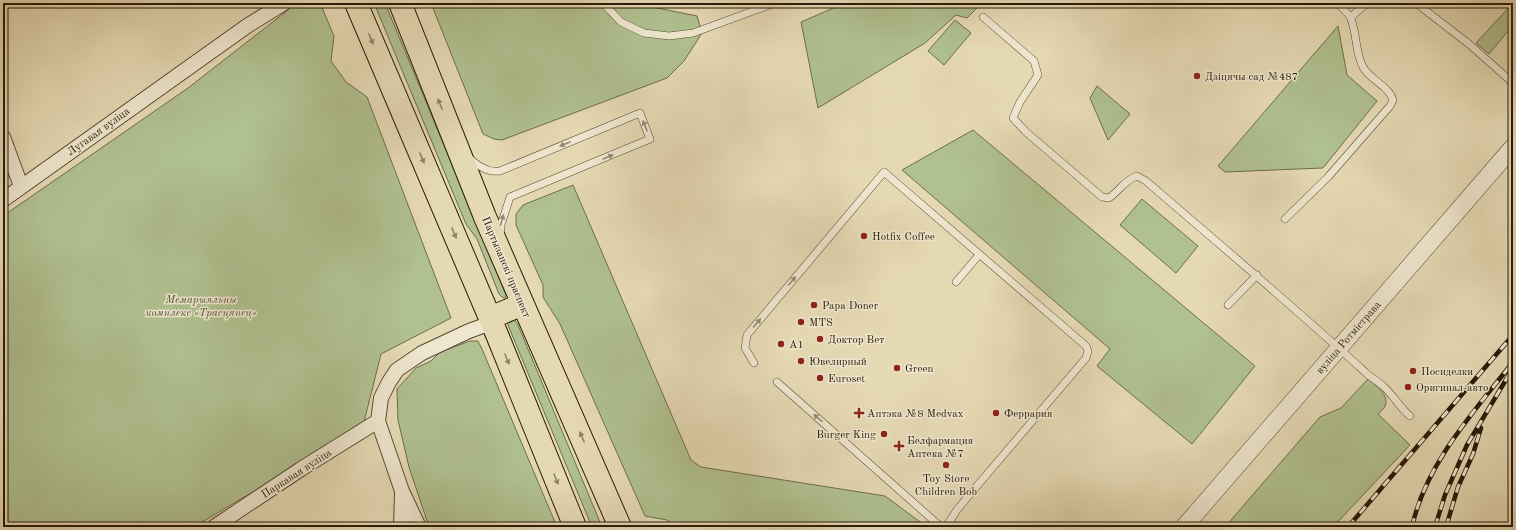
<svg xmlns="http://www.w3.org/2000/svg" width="1516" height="530" font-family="'Old Standard TT',serif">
	<rect width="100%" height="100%" fill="#e5d9b4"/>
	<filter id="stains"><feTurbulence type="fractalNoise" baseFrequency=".005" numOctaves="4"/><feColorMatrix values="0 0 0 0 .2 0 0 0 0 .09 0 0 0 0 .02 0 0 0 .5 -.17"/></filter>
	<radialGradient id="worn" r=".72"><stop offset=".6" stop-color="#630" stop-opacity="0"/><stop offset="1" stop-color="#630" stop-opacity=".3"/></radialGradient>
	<path fill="#b0c090" stroke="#6c6d4c" d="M 297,3 L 320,3 L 334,36 L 331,61 L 346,82 L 367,97 L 451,318 L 381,354 L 363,426 L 194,527 L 3,527 L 3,216 L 188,88 Z
		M 374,3 L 385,3 L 504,290 L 506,295 L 505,298 L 502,297 L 499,294 L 477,239 L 466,224 Z
		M 431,3 L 633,3 L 697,16 L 702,33 L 684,61 L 667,78 L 502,140 L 494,139 L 483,134 Z
		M 845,3 L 982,3 L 967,18 L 956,15 L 925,43 L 818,108 L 801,22 Z
		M 1513,3 L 1513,25 L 1489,54 L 1476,43 Z
		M 955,20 L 971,33 L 944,65 L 928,51 Z
		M 1338,26 L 1347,75 L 1377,101 L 1323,168 L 1225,172 L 1218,166 Z
		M 1097,86 L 1130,114 L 1108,140 L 1090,98 Z
		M 973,130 L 1255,366 L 1192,444 L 1097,366 L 1110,349 L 902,170 Z
		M 573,185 L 691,460 L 701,467 L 885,496 L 927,527 L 691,527 L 674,525 L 667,520 L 645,516 L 560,324 L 543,297 L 543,285 L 516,225 L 516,214 L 523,205 Z
		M 1142,199 L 1198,246 L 1176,273 L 1120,225 Z
		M 513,317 L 518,325 L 602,527 L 592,527 L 510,330 L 506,319 Z
		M 470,341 L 478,341 L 482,349 L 557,527 L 429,527 L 409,467 L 398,420 L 397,389 L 416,368 L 431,361 L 440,352 Z
		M 1368,379 C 1375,385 1390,395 1385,406 C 1384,409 1380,412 1378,414 L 1410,445 L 1333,527 L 1225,527 L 1320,417 L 1341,408 Z"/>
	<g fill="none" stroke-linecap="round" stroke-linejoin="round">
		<defs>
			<path id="service" d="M 603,3 L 621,22 L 644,33 L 669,36 L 693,33 L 775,3
				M 1416,3 L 1469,44 L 1513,83
				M 983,17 L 1034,61 L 1038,75 L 1020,102 L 1013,118 L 1026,132 L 1102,197 L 1109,198 C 1119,191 1126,179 1137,176 L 1146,181 C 1219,244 1293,306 1365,372 C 1371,378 1378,381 1384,387 C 1394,396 1400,408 1410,416
				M 1351,17 L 1367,3
				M 468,157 C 477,165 487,173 500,171 L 640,113 L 650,139 L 510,197 L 501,225 L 500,234
				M 1285,219 L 1328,177 L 1390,106 L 1393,100 C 1389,86 1370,80 1363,67 C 1355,52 1357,34 1351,19 C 1349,13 1341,7 1337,3
				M 956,282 L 979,255
				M 1228,305 L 1257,275
				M 754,363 L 745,348 L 747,335 L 884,172 L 1086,346 L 1088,351 L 1086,358 L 971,493 L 957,510 L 946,527
				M 777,382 L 941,527"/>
			<path id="minor" d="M 3,137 L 21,186
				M 3,200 L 247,26 L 284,3
				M 214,527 L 301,469 L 378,421
				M 401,527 L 402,494
				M 419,527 L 402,491 L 378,421 L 381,398 L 389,382 L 397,370 L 422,353 L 469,331 L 491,323"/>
			<path id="tertiary" d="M 1184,527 L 1513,147"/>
			<path id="trunk" d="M 356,3 L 498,337 L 575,527
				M 400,3 L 485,217 L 620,527
				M 490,318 L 523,304"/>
		</defs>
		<use href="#service" stroke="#564a32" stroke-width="8"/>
		<use href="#minor" stroke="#564a32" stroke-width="16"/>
		<use href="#tertiary" stroke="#564a32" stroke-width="18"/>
		<use href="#trunk" stroke="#271a07" stroke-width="24"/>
		<use href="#service" stroke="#eee6ce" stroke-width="7"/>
		<use href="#minor" stroke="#eee6ce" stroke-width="14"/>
		<use href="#tertiary" stroke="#eee6ce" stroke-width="17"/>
		<use href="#trunk" stroke="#e5d9b4" stroke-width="22"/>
		<defs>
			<path id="rail" d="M 1348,527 L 1513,335
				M 1412,527 C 1426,463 1474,412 1513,362
				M 1435,527 L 1445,495 L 1467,445 L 1510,373
				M 1446,527 L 1458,487 L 1473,454 L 1481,428"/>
		</defs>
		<use href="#rail" stroke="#271a07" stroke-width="4.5"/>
		<use href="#rail" stroke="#eee6ce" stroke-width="3" stroke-dasharray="9" stroke-linecap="butt"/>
	</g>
	<defs><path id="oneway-solid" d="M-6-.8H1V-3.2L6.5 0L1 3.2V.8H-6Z"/></defs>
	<g fill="#908366">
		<use href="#oneway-solid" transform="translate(371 39) rotate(67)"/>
		<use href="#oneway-solid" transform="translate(440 104) rotate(-112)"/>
		<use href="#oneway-solid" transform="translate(422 158) rotate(67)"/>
		<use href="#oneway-solid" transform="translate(454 233) rotate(67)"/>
		<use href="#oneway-solid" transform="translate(507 359) rotate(68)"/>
		<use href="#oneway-solid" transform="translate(582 437) rotate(-114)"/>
		<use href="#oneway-solid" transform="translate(556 479) rotate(68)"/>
	</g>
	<g fill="#948a74">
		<use href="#oneway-solid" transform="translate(645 126) rotate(-112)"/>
		<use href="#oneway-solid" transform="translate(565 144) rotate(157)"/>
		<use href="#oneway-solid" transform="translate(608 157) rotate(-23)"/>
		<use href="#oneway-solid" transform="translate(502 220) rotate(-74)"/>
		<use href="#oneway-solid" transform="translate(792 281) rotate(-50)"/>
		<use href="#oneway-solid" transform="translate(757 323) rotate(-50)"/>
		<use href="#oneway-solid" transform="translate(818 418) rotate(-139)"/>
	</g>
	<g fill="#8f2418" stroke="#eee6ce" stroke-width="1.5">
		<circle cx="1197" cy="76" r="4"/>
		<circle cx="864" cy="236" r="4"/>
		<circle cx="814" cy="305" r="4"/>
		<circle cx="801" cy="322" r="4"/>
		<circle cx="820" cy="339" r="4"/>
		<circle cx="781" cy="344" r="4"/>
		<circle cx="801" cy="361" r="4"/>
		<circle cx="897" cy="368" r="4"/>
		<circle cx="1413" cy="371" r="4"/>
		<circle cx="820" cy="378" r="4"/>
		<circle cx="1408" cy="387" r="4"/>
		<path d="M857 407h4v4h4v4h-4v4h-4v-4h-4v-4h4z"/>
		<circle cx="996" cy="413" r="4"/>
		<circle cx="884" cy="434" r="4"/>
		<path d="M897 440h4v4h4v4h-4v4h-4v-4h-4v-4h4z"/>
		<circle cx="946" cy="465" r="4"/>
	</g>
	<g text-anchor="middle" stroke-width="3" stroke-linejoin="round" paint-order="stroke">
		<g font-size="11" fill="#271a07" stroke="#eee6ce" text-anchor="start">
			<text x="1205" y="80">Дзіцячы сад №487</text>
			<text x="872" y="240">Hotfix Coffee</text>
			<text x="822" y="309">Papa Doner</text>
			<text x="809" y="326">MTS</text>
			<text x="828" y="343">Доктор Вет</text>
			<text x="789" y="348">A1</text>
			<text x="809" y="365">Ювелирный</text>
			<text x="905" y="372">Green</text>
			<text x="1421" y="375">Посиделки</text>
			<text x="828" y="382">Euroset</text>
			<text x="1416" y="391">Оригинал-авто</text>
			<text x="867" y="417">Аптэка №8 Medvax</text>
			<text x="1004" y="417">Феррария</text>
			<text x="876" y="438" text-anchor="end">Burger King</text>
			<text x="907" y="444">Белфармация<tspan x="907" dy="13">Аптека №7</tspan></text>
			<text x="946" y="482" text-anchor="middle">Toy Store<tspan x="946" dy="13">Children Bob</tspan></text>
		</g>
		<g font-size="11" fill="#271a07" stroke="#eee6ce">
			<text transform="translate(98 131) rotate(-36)" y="4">Лугавая вуліца</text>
			<text transform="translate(507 267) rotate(67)" y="4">Партызанскі праспект</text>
			<text transform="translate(1348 337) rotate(-49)" y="4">вуліца Ротмістрава</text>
			<text transform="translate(296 473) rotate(-33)" y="4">Паркавая вуліца</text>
		</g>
		<g font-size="11" font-style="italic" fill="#504c30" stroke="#eee6ce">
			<text x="201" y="303">Мемарыяльны<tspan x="201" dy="13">комплекс «Трасцянец»</tspan></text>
		</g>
	</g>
	<rect width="1516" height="530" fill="none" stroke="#e5d9b4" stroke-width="16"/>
	<rect x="4" y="4" width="1508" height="522" fill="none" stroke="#271a07" stroke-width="2"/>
	<rect x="8" y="8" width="1500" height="514" fill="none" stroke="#271a07"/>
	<rect width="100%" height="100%" filter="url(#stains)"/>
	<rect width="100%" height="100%" fill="url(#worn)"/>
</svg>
